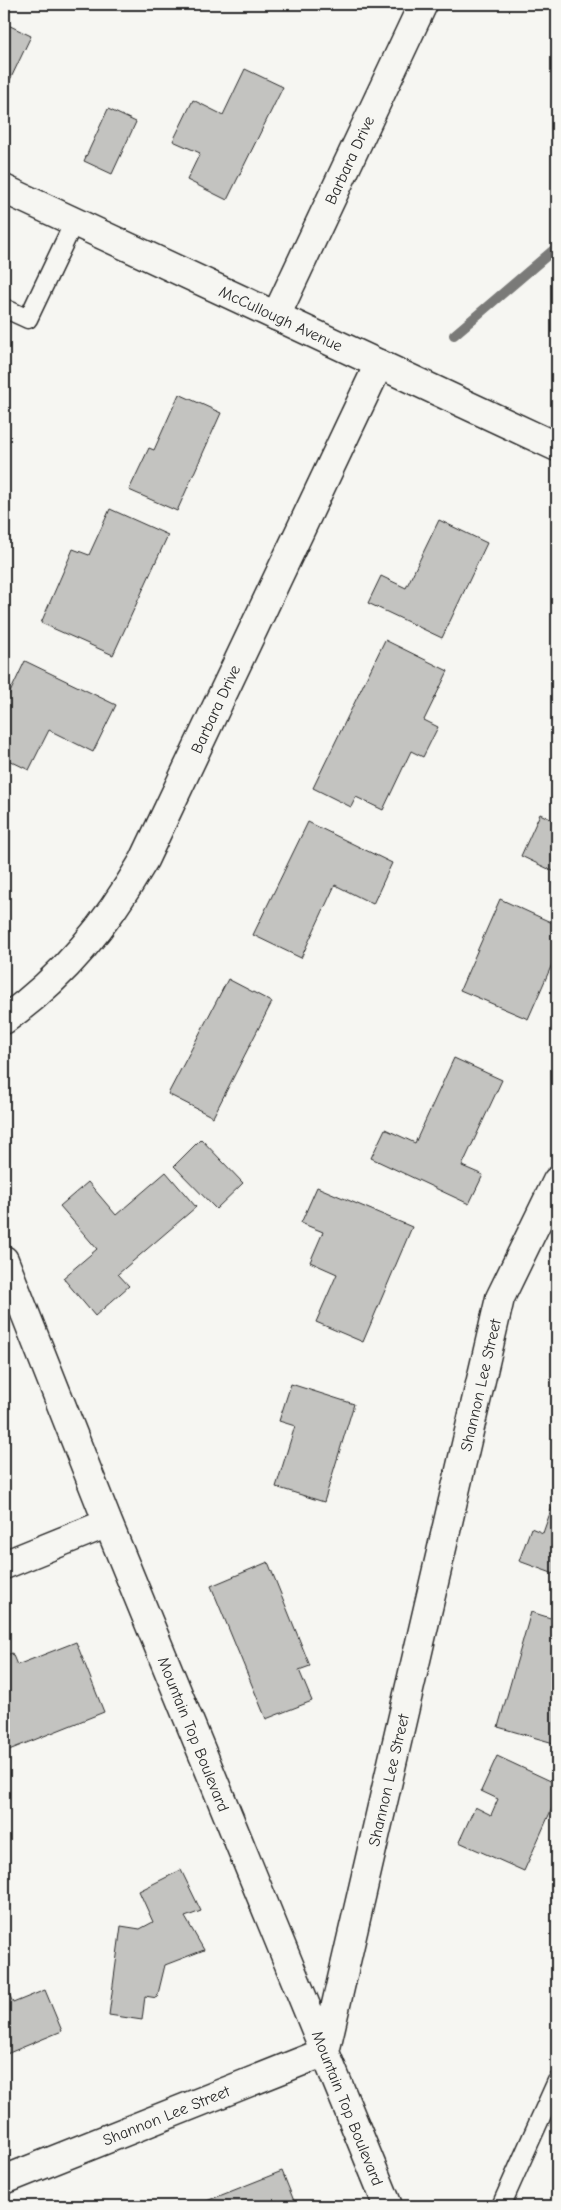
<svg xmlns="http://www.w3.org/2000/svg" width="561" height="2210" font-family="'Comic Neue',sans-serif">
	<rect width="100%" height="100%" fill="#f6f6f2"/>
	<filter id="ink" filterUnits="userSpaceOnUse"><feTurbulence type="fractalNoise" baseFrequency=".02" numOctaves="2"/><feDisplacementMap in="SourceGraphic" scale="10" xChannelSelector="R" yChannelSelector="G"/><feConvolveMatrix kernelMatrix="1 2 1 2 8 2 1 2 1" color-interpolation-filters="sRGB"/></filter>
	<g filter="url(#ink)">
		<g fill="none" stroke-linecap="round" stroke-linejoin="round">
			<path stroke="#7a7a78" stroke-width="10" d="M 454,335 L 557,247"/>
		</g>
		<path fill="#c3c3c0" stroke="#2b2b2b" d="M 4,23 L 31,36 L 9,82 L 4,80 Z
			M 245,69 L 283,87 L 227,200 L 187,180 L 200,153 L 173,141 L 193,100 L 223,115 Z
			M 108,109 L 136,122 L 112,174 L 84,161 Z
			M 4,370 L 10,373 L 4,387 Z
			M 179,394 L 221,413 L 177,511 L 129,490 L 149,448 L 154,450 Z
			M 110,509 L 168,535 L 113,655 L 41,623 L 73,549 L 89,555 Z
			M 439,520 L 487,543 L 442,638 L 368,603 L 381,576 L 406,588 Z
			M 385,640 L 448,671 L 424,720 L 438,727 L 423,757 L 411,751 L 383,810 L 356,797 L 351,807 L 313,788 Z
			M 25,661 L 116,705 L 93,752 L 49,730 L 29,770 L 4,758 L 4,705 Z
			M 540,814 L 557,822 L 557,873 L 521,856 Z
			M 308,822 L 392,863 L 373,904 L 335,885 L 301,958 L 253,935 Z
			M 500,899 L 557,925 L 557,953 L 528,1019 L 460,990 Z
			M 228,979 L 272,1002 L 213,1117 L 168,1094 Z
			M 454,1058 L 502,1080 L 462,1166 L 483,1175 L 469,1204 L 371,1158 L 385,1129 L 415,1143 Z
			M 201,1139 L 243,1183 L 216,1209 L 174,1166 Z
			M 166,1172 L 196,1207 L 118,1274 L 129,1286 L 95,1316 L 63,1278 L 97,1249 L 60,1206 L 88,1182 L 116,1215 Z
			M 317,1187 L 412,1227 L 363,1342 L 316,1322 L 337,1274 L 310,1262 L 323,1232 L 301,1223 Z
			M 291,1384 L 354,1404 L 324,1502 L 276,1487 L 295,1426 L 279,1421 Z
			M 557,1493 L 557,1575 L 519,1561 L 531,1528 L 543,1533 Z
			M 268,1562 L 310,1666 L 299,1670 L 312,1701 L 266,1719 L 211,1586 Z
			M 531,1612 L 557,1620 L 557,1744 L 498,1727 Z
			M 76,1642 L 104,1712 L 4,1752 L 4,1656 L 12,1653 L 17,1665 Z
			M 497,1756 L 557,1784 L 557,1797 L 524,1871 L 459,1842 L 475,1807 L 491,1815 L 498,1799 L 481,1791 Z
			M 181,1870 L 201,1911 L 185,1917 L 204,1950 L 165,1965 L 157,1998 L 145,1996 L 142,2020 L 109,2015 L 121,1926 L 140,1929 L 153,1922 L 139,1891 Z
			M 5,1984 L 13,2003 L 45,1990 L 62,2031 L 4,2055 L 4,1985 Z
			M 282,2171 L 296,2206 L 194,2206 Z"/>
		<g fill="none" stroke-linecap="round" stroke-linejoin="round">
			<defs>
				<path id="service" d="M 4,308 L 28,319 L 74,222
					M 501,2206 L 557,2081"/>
				<path id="minor" d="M 276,316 L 423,4
					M 4,1020 C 65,976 106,925 144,860 L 379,364
					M 4,1260 L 108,1523 L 388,2206
					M 4,1565 L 108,1523
					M 4,2180 L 325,2052 L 500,1298 L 557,1181"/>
				<path id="secondary" d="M 4,189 L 557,447"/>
			</defs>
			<use href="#service" stroke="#2b2b2b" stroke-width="21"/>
			<use href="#minor" stroke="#2b2b2b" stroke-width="31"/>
			<use href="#secondary" stroke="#2b2b2b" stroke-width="31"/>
			<use href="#service" stroke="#f6f6f2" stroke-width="18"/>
			<use href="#minor" stroke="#f6f6f2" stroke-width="28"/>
			<use href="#secondary" stroke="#f6f6f2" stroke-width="28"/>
		</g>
	</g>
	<g text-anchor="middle" stroke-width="4" stroke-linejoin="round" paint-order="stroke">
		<g font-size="16" fill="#2b2b2b" stroke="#f6f6f2">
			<text transform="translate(349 160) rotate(-65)" y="6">Barbara Drive</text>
			<text transform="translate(281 318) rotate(25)" y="6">McCullough Avenue</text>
			<text transform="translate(215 709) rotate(-65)" y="6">Barbara Drive</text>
			<text transform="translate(480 1385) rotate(-77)" y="6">Shannon Lee Street</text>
			<text transform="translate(194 1734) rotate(68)" y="6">Mountain Top Boulevard</text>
			<text transform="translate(388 1780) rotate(-77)" y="6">Shannon Lee Street</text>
			<text transform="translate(348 2108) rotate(68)" y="6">Mountain Top Boulevard</text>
			<text transform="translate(166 2115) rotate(-22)" y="6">Shannon Lee Street</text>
		</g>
	</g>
	<rect width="561" height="2210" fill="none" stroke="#f6f6f2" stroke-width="20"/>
	<rect x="10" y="10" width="541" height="2190" fill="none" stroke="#2b2b2b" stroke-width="2" filter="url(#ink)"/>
</svg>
